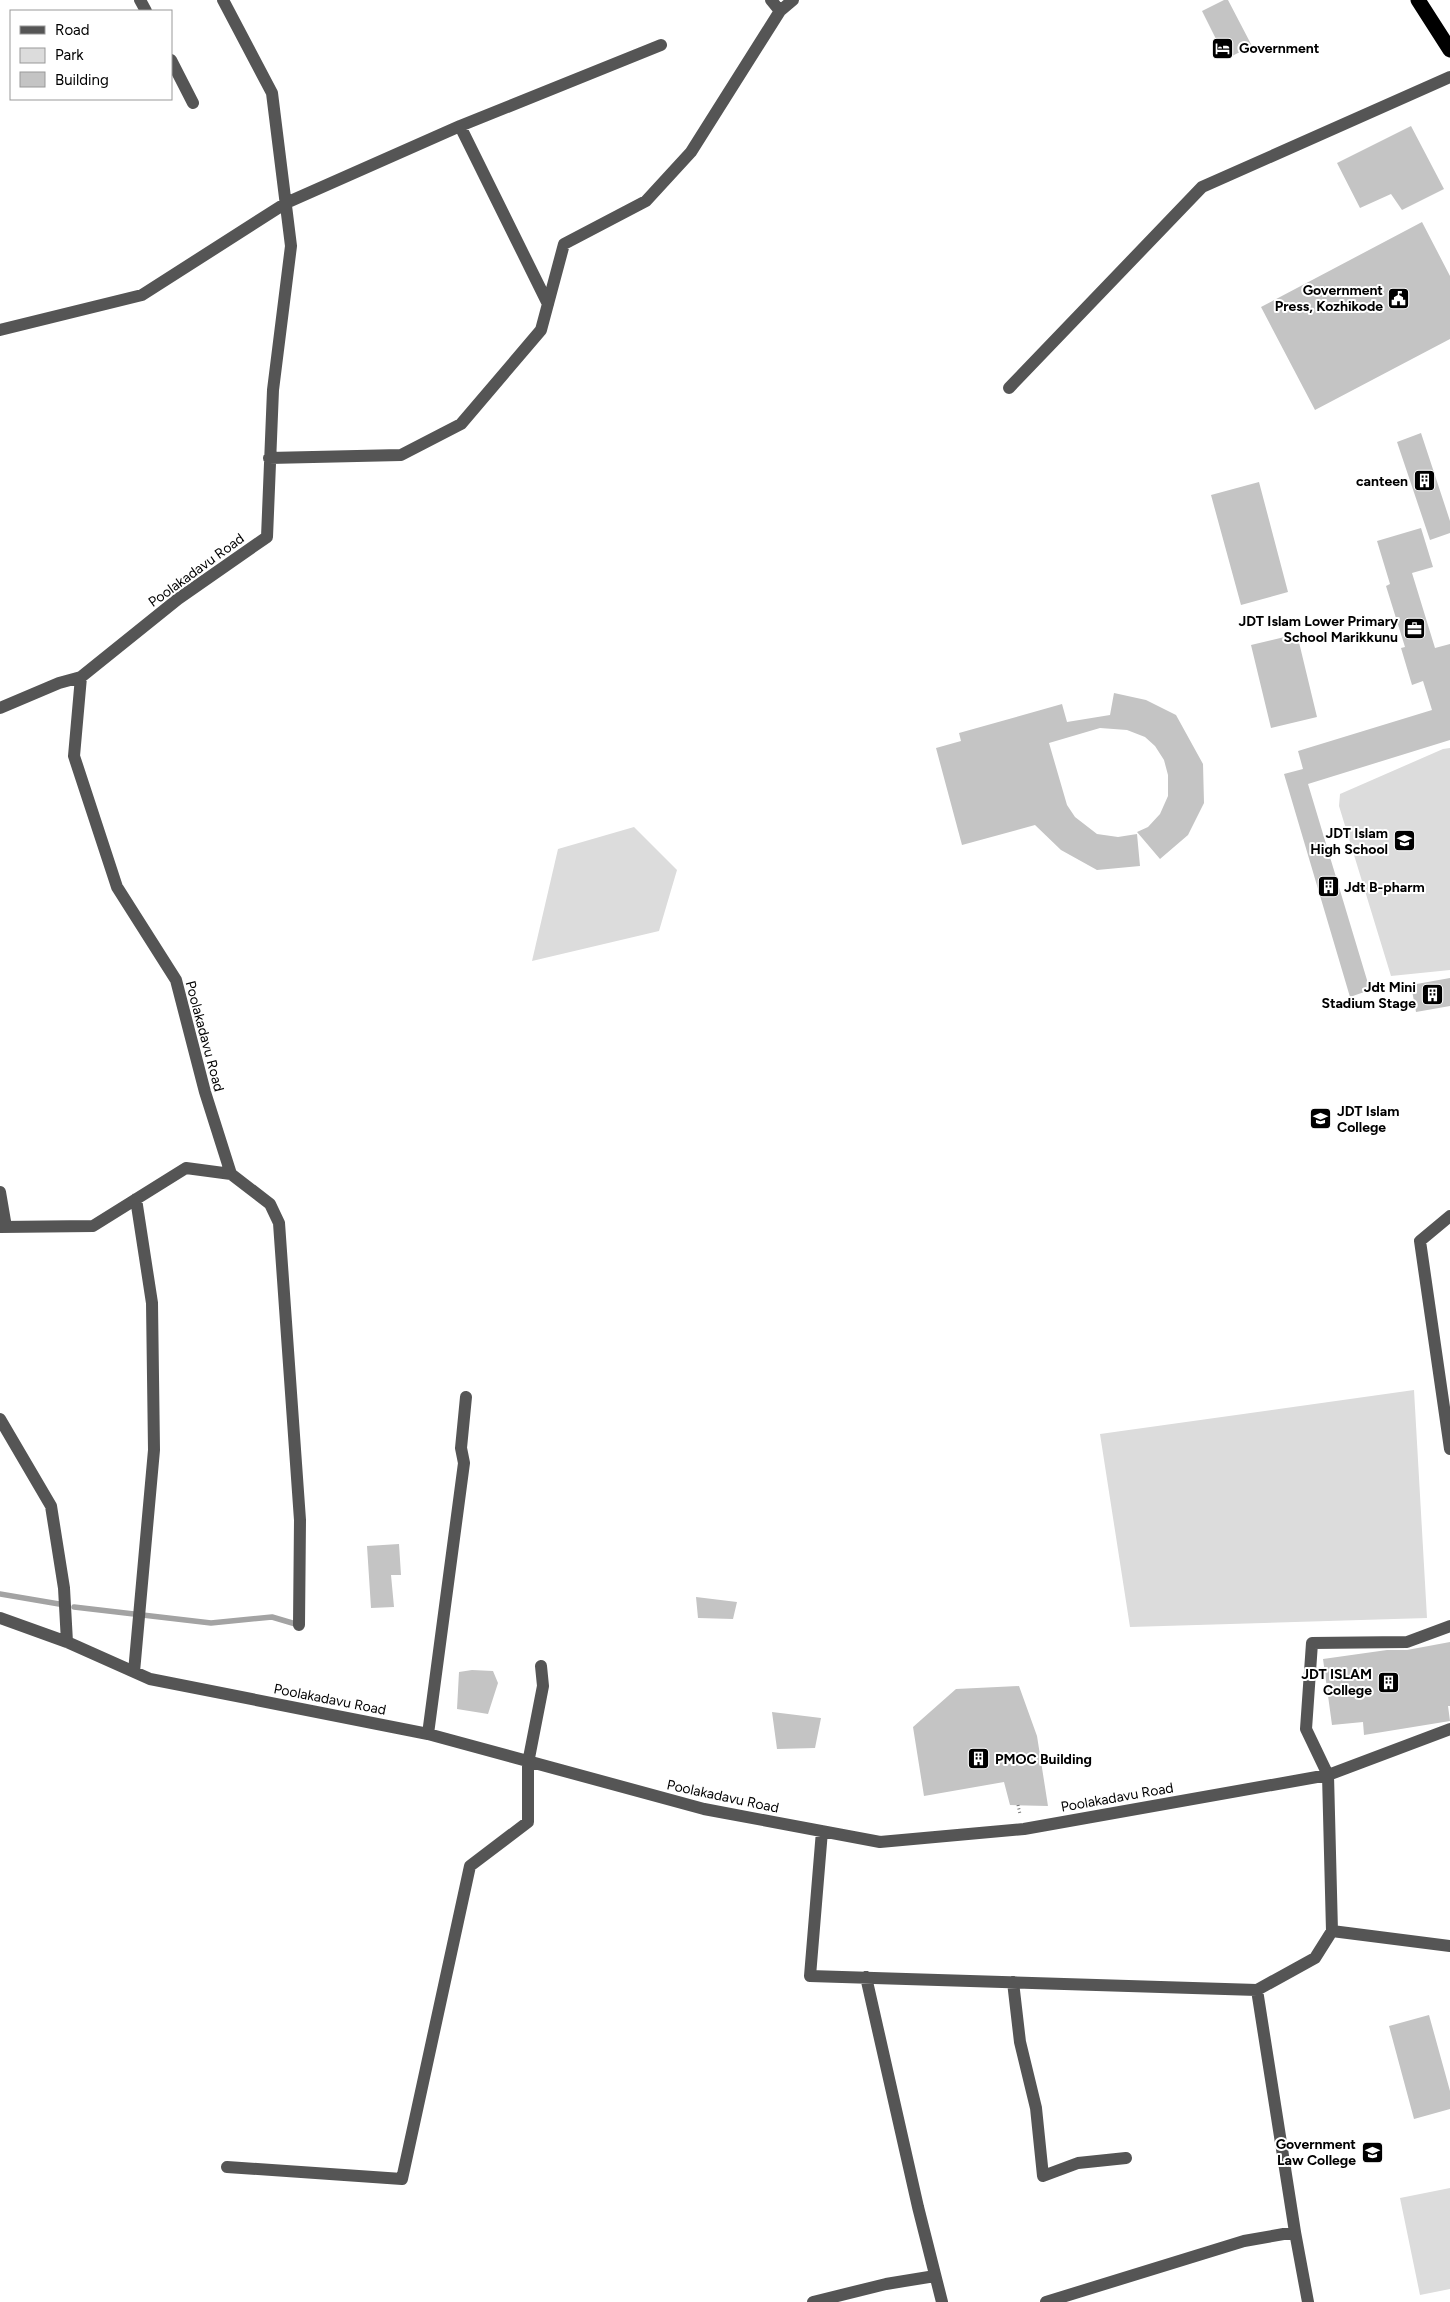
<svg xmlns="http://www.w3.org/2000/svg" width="1450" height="2302" font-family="Figtree,sans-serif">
	<rect width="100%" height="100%" fill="#fff"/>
	<path fill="#dcdcdc" d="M 1450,748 L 1450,970 L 1391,976 L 1339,806 L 1340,794 L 1443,749 Z
		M 634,827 L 677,870 L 659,931 L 532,961 L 558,849 Z
		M 1414,1390 L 1427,1618 L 1130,1627 L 1100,1434 Z
		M 1450,2188 L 1450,2289 L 1420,2295 L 1400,2198 Z"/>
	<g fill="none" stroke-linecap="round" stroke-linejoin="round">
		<path stroke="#a3a3a3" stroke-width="5.5" d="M 0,1594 L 65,1605
			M 74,1607 L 211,1623 L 272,1617 L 299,1625"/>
	</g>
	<path fill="#c4c4c4" d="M 1224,0 L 1228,0 L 1252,46 L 1226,59 L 1202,11 Z
		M 1411,126 L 1444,189 L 1402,210 L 1391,194 L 1360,208 L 1337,163 Z
		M 1422,222 L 1450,276 L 1450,339 L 1315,410 L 1261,307 Z
		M 1421,433 L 1450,521 L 1450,533 L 1430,540 L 1397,442 Z
		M 1259,482 L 1288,592 L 1241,605 L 1211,495 Z
		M 1421,528 L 1433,567 L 1412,573 L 1435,648 L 1450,644 L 1450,740 L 1308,784 L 1370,990 L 1350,997 L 1284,774 L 1303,769 L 1298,751 L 1432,710 L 1423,681 L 1412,685 L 1401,648 L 1405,647 L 1386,586 L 1390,584 L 1377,541 Z
		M 1297,634 L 1317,717 L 1271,728 L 1251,645 Z
		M 1114,693 L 1146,700 L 1176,715 L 1203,764 L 1204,803 L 1188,835 L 1160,859 L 1137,832 L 1148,827 L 1160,814 L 1168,796 L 1168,775 L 1164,760 L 1155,746 L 1145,737 L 1127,730 L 1100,728 L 1049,743 L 1067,805 L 1075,817 L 1097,834 L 1118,837 L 1137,834 L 1140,866 L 1097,870 L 1061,850 L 1035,825 L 962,845 L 936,748 L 961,741 L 959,733 L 1062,704 L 1067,722 L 1110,715 Z
		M 1450,978 L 1450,1006 L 1416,1012 L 1411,985 Z
		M 399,1544 L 401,1575 L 391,1575 L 394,1607 L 371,1608 L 367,1546 Z
		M 696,1597 L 737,1602 L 733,1619 L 698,1618 Z
		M 1450,1642 L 1450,1706 L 1448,1706 L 1450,1721 L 1364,1735 L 1363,1722 L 1332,1725 L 1323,1659 L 1387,1650 L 1407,1650 Z
		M 472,1670 L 493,1671 L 498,1683 L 488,1714 L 457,1709 L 459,1672 Z
		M 1019,1686 L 1037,1736 L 1048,1806 L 1010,1805 L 1004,1782 L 924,1796 L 913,1727 L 956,1689 Z
		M 772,1712 L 821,1718 L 815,1748 L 777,1749 Z
		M 1429,2015 L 1450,2091 L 1450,2109 L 1414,2119 L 1389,2026 Z"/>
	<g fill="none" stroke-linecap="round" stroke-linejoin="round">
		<path stroke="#777" stroke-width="3" stroke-dasharray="1 2.5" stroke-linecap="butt" d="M 1018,1805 L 1020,1814"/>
		<path stroke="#555" stroke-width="12" d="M 140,0 L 146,11
			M 771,0 L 780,11
			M 171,60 L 193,103
			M 460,126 L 548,304
			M 0,330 L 142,295 L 286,203 L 460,126 L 661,45
			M 1009,388 L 1202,187 L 1450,77
			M 269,458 L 401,455 L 461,424 L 541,330 L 564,244 L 646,201 L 691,152 L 780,11 L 793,0
			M 0,708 L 59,683 L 81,677 L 178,599 L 267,537 L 273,390 L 291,246 L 272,93 L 223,0
			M 231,1174 L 270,1204 L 279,1223 L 300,1520 L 299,1625
			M 0,1192 L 6,1227
			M 1450,1216 L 1420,1241 L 1450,1449
			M 0,1227 L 93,1226 L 186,1168 L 231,1174 L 205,1092 L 176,980 L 117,887 L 74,756 L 81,677
			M 0,1419 L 51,1506 L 64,1588 L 67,1642
			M 0,1618 L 67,1642 L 150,1679 L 428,1734 L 704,1809 L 880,1842 L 1024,1829 L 1328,1775 L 1450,1729
			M 134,1672 L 154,1450 L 152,1303 L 136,1199
			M 428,1734 L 464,1463 L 461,1448 L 466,1397
			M 822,1831 L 810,1976 L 1257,1990
			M 1332,1931 L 1328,1775 L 1306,1729 L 1312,1643 L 1407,1642 L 1450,1626
			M 866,1977 L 918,2207 L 942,2302
			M 1013,1982 L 1020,2042 L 1036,2108 L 1043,2176 L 1078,2163 L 1126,2158
			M 227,2167 L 402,2179 L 470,1866 L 528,1822 L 528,1763 L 543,1686 L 541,1666
			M 1295,2232 L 1257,1990 L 1315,1958 L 1332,1931 L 1450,1946
			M 813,2302 L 886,2284 L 935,2276
			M 1046,2302 L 1244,2241 L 1295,2232 L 1308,2302"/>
		<path stroke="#000" stroke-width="15" d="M 1418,0 L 1450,50"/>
	</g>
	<defs>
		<symbol id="hotel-square" viewBox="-11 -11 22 22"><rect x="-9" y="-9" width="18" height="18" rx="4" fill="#000" stroke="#fff"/><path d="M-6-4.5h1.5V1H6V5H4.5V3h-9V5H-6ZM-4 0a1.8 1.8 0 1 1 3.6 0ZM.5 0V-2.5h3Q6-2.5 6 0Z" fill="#fff"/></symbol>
		<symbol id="civic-square" viewBox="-11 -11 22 22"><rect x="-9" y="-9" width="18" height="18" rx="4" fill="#000" stroke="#fff"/><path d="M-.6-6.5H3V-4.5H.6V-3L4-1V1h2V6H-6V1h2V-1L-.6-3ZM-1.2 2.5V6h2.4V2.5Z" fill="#fff"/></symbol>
		<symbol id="building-square" viewBox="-11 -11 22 22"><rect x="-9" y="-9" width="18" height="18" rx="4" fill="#000" stroke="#fff"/><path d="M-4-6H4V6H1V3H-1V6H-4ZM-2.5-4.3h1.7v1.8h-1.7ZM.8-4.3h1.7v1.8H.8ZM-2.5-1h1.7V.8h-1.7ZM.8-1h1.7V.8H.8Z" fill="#fff"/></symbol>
		<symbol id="office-square" viewBox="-11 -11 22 22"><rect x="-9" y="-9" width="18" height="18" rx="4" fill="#000" stroke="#fff"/><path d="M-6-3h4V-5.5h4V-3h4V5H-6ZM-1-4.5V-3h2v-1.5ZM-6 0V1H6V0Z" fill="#fff"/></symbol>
		<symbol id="school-square" viewBox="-11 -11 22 22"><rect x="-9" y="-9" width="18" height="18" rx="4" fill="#000" stroke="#fff"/><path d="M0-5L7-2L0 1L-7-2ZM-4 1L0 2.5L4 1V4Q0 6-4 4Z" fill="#fff"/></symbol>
		<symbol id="university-square" viewBox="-11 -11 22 22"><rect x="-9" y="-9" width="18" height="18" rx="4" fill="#000" stroke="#fff"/><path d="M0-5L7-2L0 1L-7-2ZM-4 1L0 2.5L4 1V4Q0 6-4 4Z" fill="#fff"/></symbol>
	</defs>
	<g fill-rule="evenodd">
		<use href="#hotel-square" x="1210" y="36" width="25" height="25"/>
		<use href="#civic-square" x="1386" y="286" width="25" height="25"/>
		<use href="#building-square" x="1412" y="468" width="25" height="25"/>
		<use href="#office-square" x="1402" y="616" width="25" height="25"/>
		<use href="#school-square" x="1392" y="828" width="25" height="25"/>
		<use href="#building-square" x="1316" y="874" width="25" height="25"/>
		<use href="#building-square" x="1420" y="982" width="25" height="25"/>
		<use href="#university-square" x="1308" y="1106" width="25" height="25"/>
		<use href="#building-square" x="1376" y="1670" width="25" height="25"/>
		<use href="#building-square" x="966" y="1746" width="25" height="25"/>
		<use href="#university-square" x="1360" y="2140" width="25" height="25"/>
	</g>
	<g text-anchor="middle" stroke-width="4" stroke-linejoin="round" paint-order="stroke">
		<g font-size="14" font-weight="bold" fill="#000" stroke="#fff" text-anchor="end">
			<text x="1239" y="53" text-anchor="start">Government</text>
			<text x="1383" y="295">Government<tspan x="1383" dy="16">Press, Kozhikode</tspan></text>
			<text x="1408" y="486">canteen</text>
			<text x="1398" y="626">JDT Islam Lower Primary<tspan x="1398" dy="16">School Marikkunu</tspan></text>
			<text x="1388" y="838">JDT Islam<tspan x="1388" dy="16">High School</tspan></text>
			<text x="1344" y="892" text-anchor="start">Jdt B-pharm</text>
			<text x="1416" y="992">Jdt Mini<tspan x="1416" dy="16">Stadium Stage</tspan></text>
			<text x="1337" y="1116" text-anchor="start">JDT Islam<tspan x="1337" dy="16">College</tspan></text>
			<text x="1372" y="1679">JDT ISLAM<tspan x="1372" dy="16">College</tspan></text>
			<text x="995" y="1764" text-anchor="start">PMOC Building</text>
			<text x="1356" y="2149">Government<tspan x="1356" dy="16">Law College</tspan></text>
		</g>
		<g font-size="14" fill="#000" stroke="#fff">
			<text transform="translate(196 570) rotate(-36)" y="5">Poolakadavu Road</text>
			<text transform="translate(205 1036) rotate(75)" y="5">Poolakadavu Road</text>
			<text transform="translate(330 1699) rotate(11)" y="5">Poolakadavu Road</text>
			<text transform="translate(723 1796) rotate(12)" y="5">Poolakadavu Road</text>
			<text transform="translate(1117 1797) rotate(-10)" y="5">Poolakadavu Road</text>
		</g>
	</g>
	<rect x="10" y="10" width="162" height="90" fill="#ffffff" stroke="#999999"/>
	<rect x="20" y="26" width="25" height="8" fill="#555555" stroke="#999999"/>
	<text x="55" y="35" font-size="15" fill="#000000">Road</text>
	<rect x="20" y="48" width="25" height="15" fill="#dcdcdc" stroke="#999999"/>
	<text x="55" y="60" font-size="15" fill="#000000">Park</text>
	<rect x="20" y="72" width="25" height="15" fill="#c4c4c4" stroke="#999999"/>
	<text x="55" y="85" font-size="15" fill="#000000">Building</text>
</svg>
